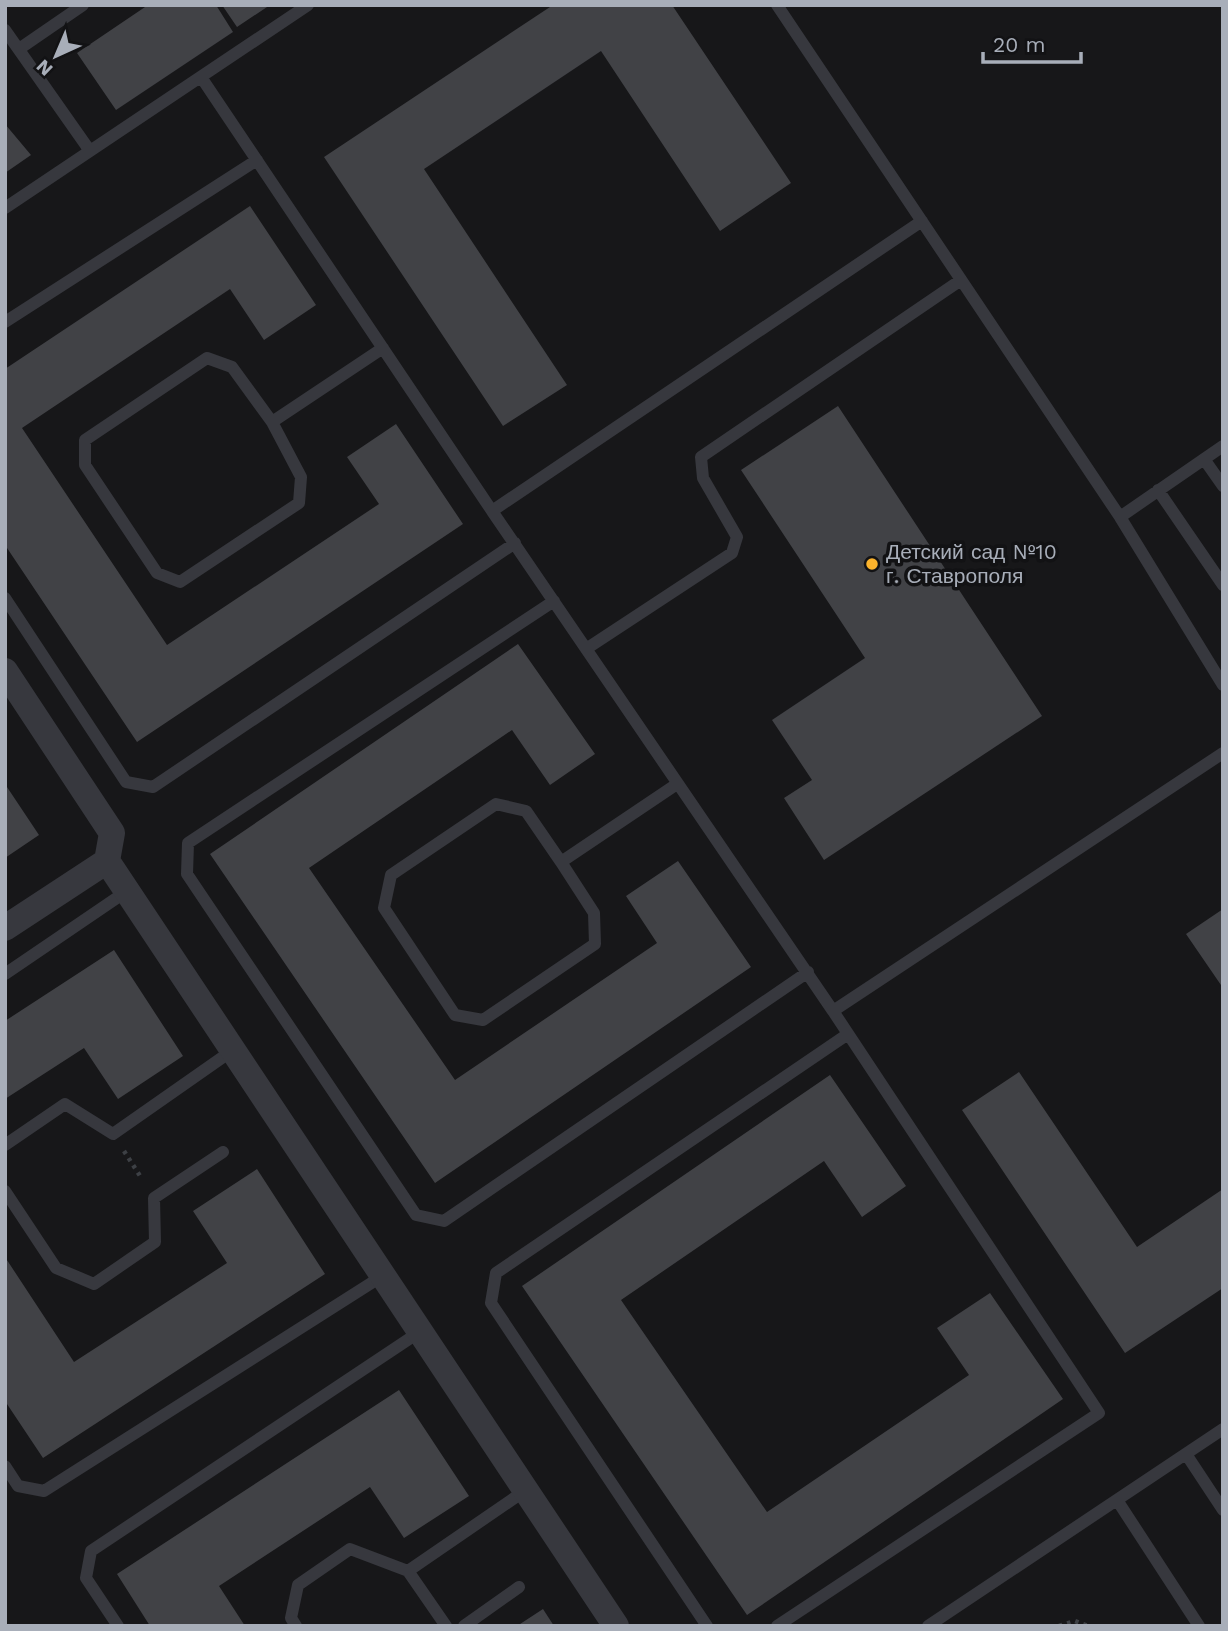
<svg xmlns="http://www.w3.org/2000/svg" width="1228" height="1631" font-family="'Work Sans',sans-serif">
	<rect width="100%" height="100%" fill="#171719"/>
	<path fill="#414246" d="M 148,5 L 216,5 L 233,32 L 116,110 L 77,53 Z
		M 222,5 L 270,5 L 237,27 Z
		M 553,5 L 672,5 L 791,183 L 720,231 L 601,51 L 424,169 L 567,385 L 503,426 L 324,157 Z
		M 5,124 L 31,155 L 5,173 Z
		M 250,206 L 316,305 L 264,340 L 230,289 L 22,428 L 167,645 L 379,504 L 347,457 L 396,424 L 463,524 L 137,742 L 5,545 L 5,369 Z
		M 838,406 L 1042,716 L 824,860 L 784,798 L 812,780 L 772,720 L 865,658 L 741,470 Z
		M 518,644 L 595,754 L 550,785 L 512,730 L 309,868 L 455,1080 L 657,943 L 626,896 L 678,861 L 751,967 L 435,1183 L 210,854 Z
		M 5,784 L 39,835 L 5,858 Z
		M 1223,909 L 1223,988 L 1186,934 Z
		M 114,950 L 183,1056 L 118,1099 L 84,1048 L 5,1099 L 5,1021 Z
		M 1019,1072 L 1137,1247 L 1223,1189 L 1223,1288 L 1125,1353 L 962,1110 Z
		M 830,1075 L 906,1186 L 862,1217 L 824,1161 L 621,1300 L 767,1512 L 969,1375 L 937,1328 L 990,1293 L 1063,1399 L 747,1615 L 522,1286 Z
		M 257,1169 L 325,1274 L 43,1458 L 5,1401 L 5,1257 L 74,1362 L 227,1263 L 193,1211 Z
		M 399,1390 L 469,1496 L 404,1538 L 370,1487 L 219,1586 L 245,1626 L 150,1626 L 117,1574 Z
		M 543,1609 L 554,1626 L 517,1626 Z"/>
	<g fill="none" stroke-linecap="round" stroke-linejoin="round">
		<path stroke="#3d4045" stroke-width="4.5" stroke-dasharray="3.5 5" stroke-linecap="butt" d="M 124,1151 L 142,1179
			M 1059,1626 L 1075,1621 L 1088,1626"/>
		<path stroke="#37383e" stroke-width="12" d="M 777,5 L 1120,517 L 1223,685
			M 5,30 L 90,151 L 308,5
			M 19,49 L 83,5
			M 201,77 L 492,511
			M 5,208 L 90,151
			M 922,221 L 492,511 L 833,1011 L 1223,753
			M 5,322 L 257,160
			M 272,422 L 301,477 L 299,503 L 180,582 L 157,573 L 85,465 L 85,440 L 207,358 L 232,367 L 272,422 L 383,348
			M 1204,459 L 1223,486
			M 1158,490 L 1223,585
			M 1120,517 L 1223,446
			M 5,598 L 126,782 L 153,787 L 515,543
			M 554,601 L 188,843 L 187,874 L 416,1215 L 444,1221 L 808,972
			M 586,649 L 732,553 L 737,537 L 703,478 L 701,457 L 961,280
			M 561,862 L 594,913 L 595,944 L 483,1020 L 455,1015 L 384,908 L 391,875 L 496,804 L 526,811 L 561,862 L 677,784
			M 5,974 L 127,891
			M 5,1145 L 65,1104 L 113,1134 L 233,1050
			M 5,1191 L 56,1268 L 94,1284 L 155,1242 L 154,1198 L 223,1152
			M 1186,1454 L 1223,1510
			M 5,1466 L 18,1486 L 44,1491 L 384,1275
			M 1117,1500 L 1199,1626
			M 408,1571 L 446,1626
			M 118,1626 L 86,1578 L 91,1551 L 421,1331
			M 296,1626 L 291,1618 L 298,1585 L 350,1549 L 408,1571 L 526,1490
			M 464,1626 L 519,1587
			M 707,1626 L 491,1303 L 496,1273 L 848,1034
			M 777,1626 L 1099,1413 L 833,1011
			M 928,1626 L 1223,1429"/>
		<path stroke="#37383e" stroke-width="26" d="M 5,671 L 112,833 L 107,861 L 5,928
			M 107,861 L 616,1626"/>
	</g>
	<circle fill="#fbb32c" stroke="#121214" stroke-width="2.5" cx="872" cy="564" r="7"/>
	<g text-anchor="middle" stroke-width="7" stroke-linejoin="round" paint-order="stroke">
		<g font-size="21" fill="#a8aeb9" stroke="#121214" text-anchor="start">
			<text x="886" y="559">Детский сад №10<tspan x="886" dy="24">г. Ставрополя</tspan></text>
		</g>
	</g>
	<rect width="1228" height="1631" fill="none" stroke="#a8aeb9" stroke-width="14"/>
	<g transform="translate(56 56) rotate(224)" stroke="#121214" stroke-width="5" paint-order="stroke">
	<path d="M0-5L12 26L0 18L-12 26Z" fill="#a8aeb9"/>
	<text y="-10" font-size="19" font-weight="bold" text-anchor="middle" fill="#a8aeb9">N</text>
	</g>
	<path d="M983 52v10h98v-10" fill="none" stroke="#a8aeb9" stroke-width="3.5"/>
	<text x="993" y="52" font-size="21" fill="#a8aeb9" stroke="#121214" stroke-width="5" paint-order="stroke">20 m</text>
</svg>
